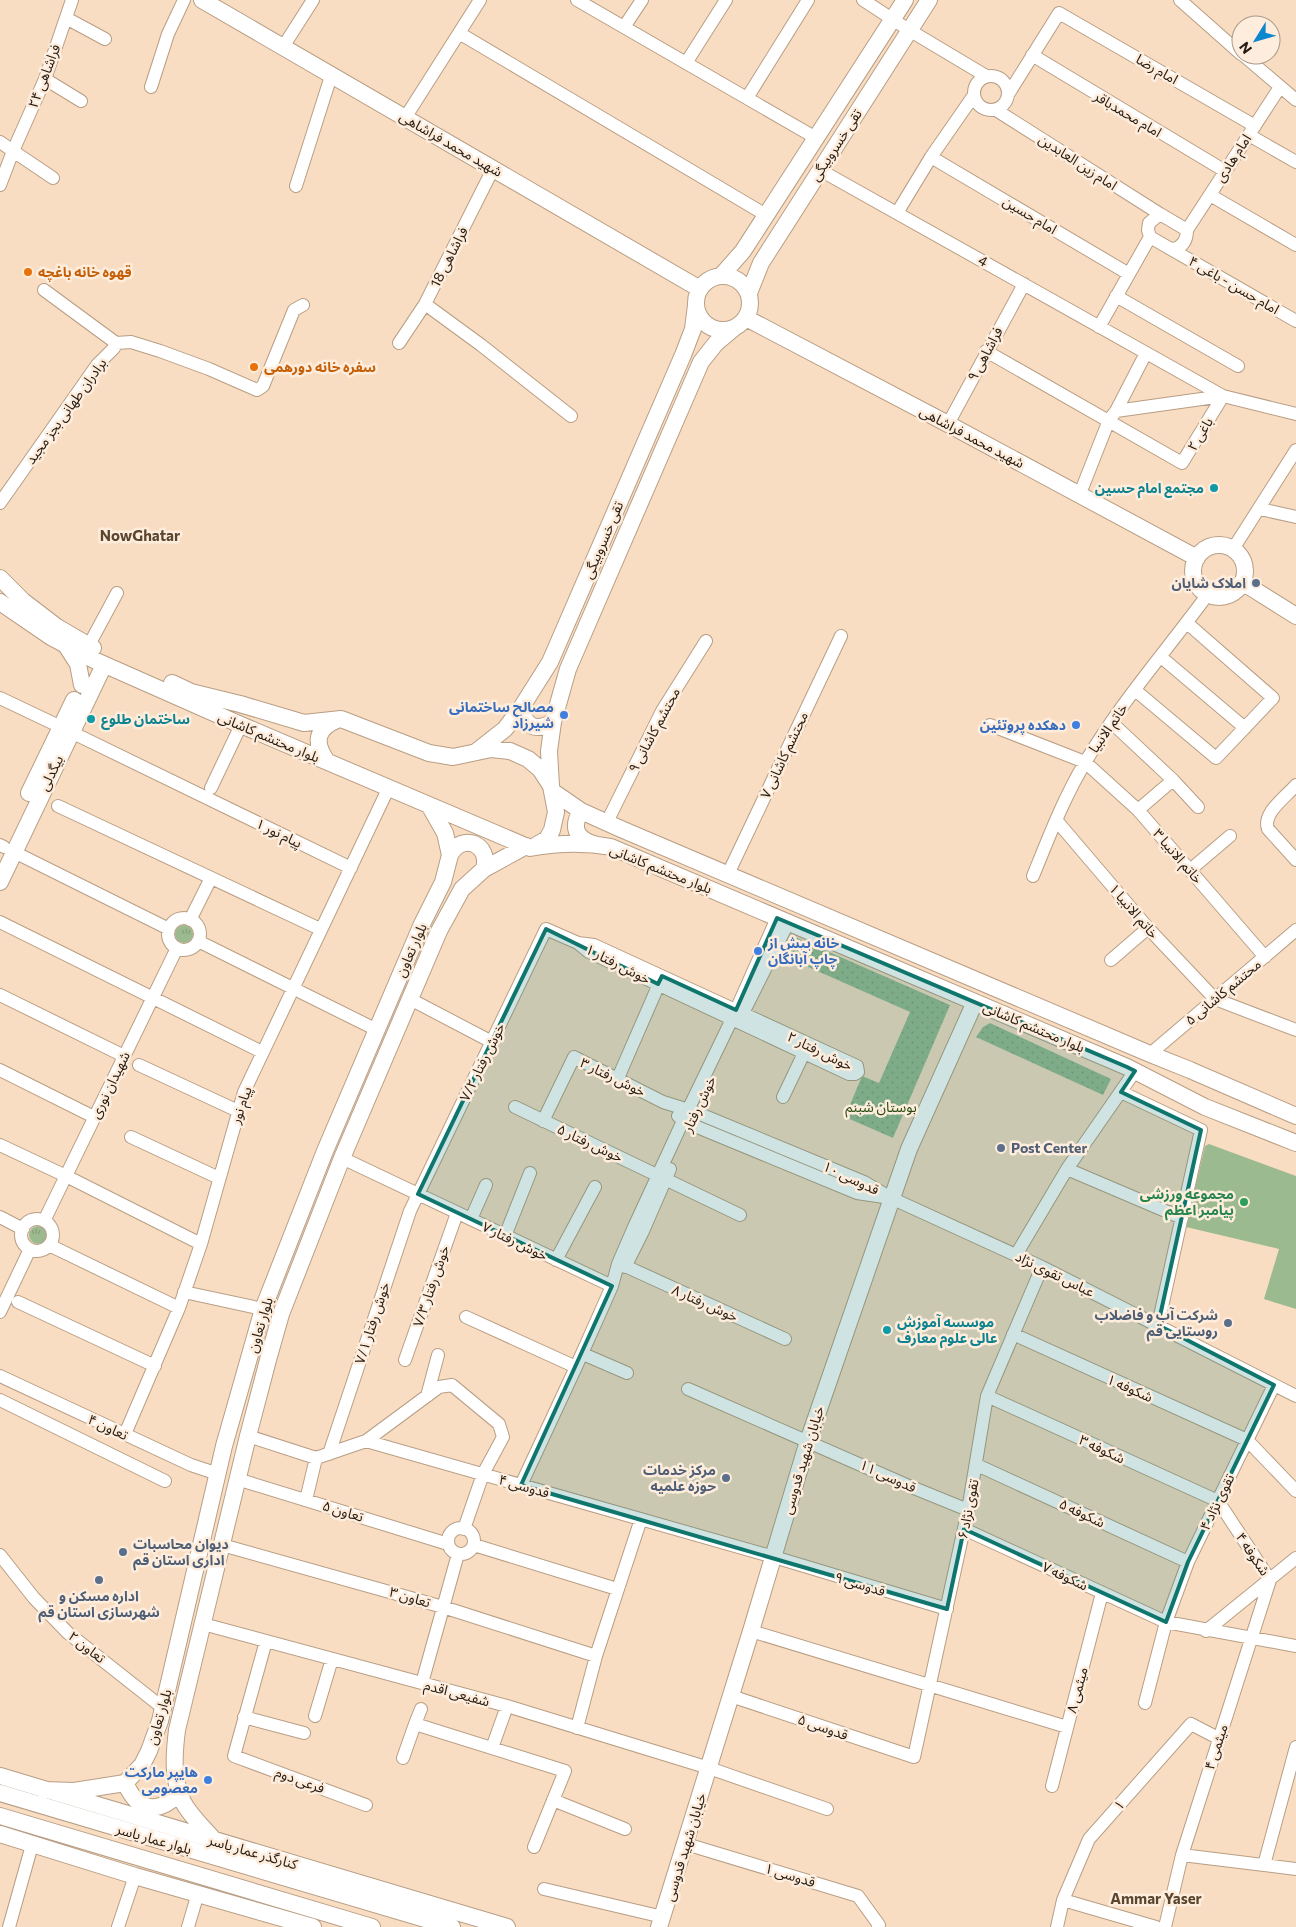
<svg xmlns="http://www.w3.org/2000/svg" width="1296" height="1927" font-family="Commissioner,'Noto Sans Arabic',sans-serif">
	<defs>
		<pattern id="grass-tufts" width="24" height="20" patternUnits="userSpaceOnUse" patternTransform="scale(1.25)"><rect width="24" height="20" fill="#9cba8f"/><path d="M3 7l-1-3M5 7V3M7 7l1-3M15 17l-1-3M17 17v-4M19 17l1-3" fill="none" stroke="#869f7a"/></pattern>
		<pattern id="park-dots" width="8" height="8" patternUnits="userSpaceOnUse" patternTransform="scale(1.25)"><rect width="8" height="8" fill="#9cba8f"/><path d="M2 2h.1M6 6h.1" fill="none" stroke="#869f7a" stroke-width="1.8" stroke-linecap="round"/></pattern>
	</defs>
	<rect width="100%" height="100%" fill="#f9ddc2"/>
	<path fill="url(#grass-tufts)" d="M175 934a9 9 0 1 1 18 0a9 9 0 1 1-18 0Z
		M29 1235a9 9 0 1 1 18 0a9 9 0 1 1-18 0Z"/>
	<path fill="url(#park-dots)" d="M 797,938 L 950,1005 L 893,1138 L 845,1117 L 862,1076 L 879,1083 L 910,1012 L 788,958 Z
		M 990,1023 L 1111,1079 L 1103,1095 L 976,1037 L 983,1027 Z"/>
	<path fill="#9cba8f" d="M 1209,1144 L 1296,1176 L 1296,1309 L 1264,1299 L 1279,1249 L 1186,1227 L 1205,1146 Z"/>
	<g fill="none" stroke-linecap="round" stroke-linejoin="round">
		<defs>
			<path id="minor" d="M 577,0 L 816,138
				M 863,0 L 909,30 L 986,76
				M 1180,0 L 1241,54
				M 66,18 L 105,39
				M 624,27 L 642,0
				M 459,33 L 766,215
				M 283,47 L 313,0
				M 1032,55 L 1225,171
				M 1243,55 L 1296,100
				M 686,63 L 726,0
				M974 93a17 17 0 1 1 34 0a17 17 0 1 1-34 0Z
				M 45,79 L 81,101
				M 151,87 L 168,34 L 184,0
				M 1009,93 L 1059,13 L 1255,126
				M 747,98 L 808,0
				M 996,110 L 1160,214
				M 405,118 L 480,0
				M 1249,135 L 1296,162
				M 0,142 L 13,151 L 45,79 L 72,0
				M 931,157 L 1129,274
				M 820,170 L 1223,396
				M 0,185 L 13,151 L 53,178
				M 296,186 L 331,76
				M 1210,195 L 1296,245
				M 897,213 L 931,157 L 974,95
				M 1187,230 L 1280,87
				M 1173,249 C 1183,247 1187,240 1187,230 L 1160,214 L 1149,223 L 1148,230 L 1150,237 L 1296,321
				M 1116,296 L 1238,366
				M 425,304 L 481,345 L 571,416
				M 1099,327 L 1150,237
				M 116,343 L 131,342 L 160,351 L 209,369 L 257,390 L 263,386 L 294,310 L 303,305
				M 399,343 L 425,304 L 493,169
				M 986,351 L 1182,463 L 1223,396 L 1296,414
				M 1116,411 L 1146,353
				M 948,424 L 1024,284
				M 1083,486 L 1109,420 L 1116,411 L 1223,396
				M 0,503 L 97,365 L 114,348 L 116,343 L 44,290
				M 1260,509 L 1296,517
				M 1233,549 L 1296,450
				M 89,645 L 117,593
				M 1161,657 L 1245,728
				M 1135,690 L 1216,758 L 1273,698 L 1187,623
				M 0,698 L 61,727
				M 1111,722 L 1173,780 L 1198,807
				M 990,725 L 1085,762 L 1138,810 L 1265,957
				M 71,732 L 351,868
				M 1296,785 C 1286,797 1262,813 1268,829 L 1296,860
				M 211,788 L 241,725
				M 58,806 L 320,929
				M 1138,810 L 1173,780
				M 1056,820 L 1148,928 L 1215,999 L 1296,1030
				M 607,822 L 662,711 L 706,641
				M 0,845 L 4,847
				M 14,852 L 169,929
				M 1190,870 L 1230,836
				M 728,874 L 841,636
				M 1033,876 C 1049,837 1064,797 1086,761 C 1121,702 1167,650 1208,594
				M168 934a16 16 0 1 1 32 0a16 16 0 1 1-32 0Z
				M 190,920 L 211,878
				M 0,922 L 262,1052
				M 198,941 L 377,1030
				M 1111,960 L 1148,928
				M 0,995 L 124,1056
				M 410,999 L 492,1042
				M 745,1009 L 788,923
				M 1150,1054 L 1296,930
				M 139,1065 L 238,1111
				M 0,1070 L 94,1117
				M 618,1078 L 662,977
				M 1121,1092 L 1201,1130 L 1158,1325
				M 783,1097 L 804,1053
				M 515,1107 L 740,1215
				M 678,1116 L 690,1124 L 857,1193 L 884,1197
				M 543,1121 L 574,1057 L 663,1102 L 695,1112 L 864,1182 L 891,1198 L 1042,1267 L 1296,1396
				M 131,1137 L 219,1178
				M 0,1145 L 66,1176 L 201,1244
				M 342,1158 L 612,1286
				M 1067,1169 L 1182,1218
				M 0,1217 L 23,1229
				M 471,1219 L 486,1185
				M21 1235a16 16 0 1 1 32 0a16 16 0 1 1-32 0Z
				M 44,1221 L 177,948
				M 505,1236 L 530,1173
				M 49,1245 L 179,1308
				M 1016,1255 L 1067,1169 L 1135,1071
				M 556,1260 L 595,1187
				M 625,1266 L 785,1339
				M 625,1267 L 643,1231 L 670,1169
				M 184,1292 L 263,1309
				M 18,1302 L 155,1366
				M 0,1312 L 30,1249
				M 466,1317 L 576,1367
				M 1013,1334 L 1247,1440 L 1296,1491
				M 583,1354 L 627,1373
				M 405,1360 L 457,1213
				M 0,1376 L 191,1465 L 218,1474
				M 688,1389 L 904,1484 L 968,1510
				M 427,1396 L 438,1355
				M 987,1396 L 1218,1501 L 1270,1580 L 1182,1855 L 1165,1927
				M 0,1400 L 165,1481
				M 125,1434 L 179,1308 L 201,1244 L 244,1092 L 389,787
				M 248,1436 L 316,1458
				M 366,1441 L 439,1387 L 452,1385 L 499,1424 L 503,1437 L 483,1474 L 464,1529
				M 329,1454 L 410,1211 L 546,929 L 578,943 L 594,945 L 857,1066 L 858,1072 L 855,1074 L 849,1074 L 589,952 L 578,943
				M 977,1465 L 1188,1562
				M 237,1479 L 448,1544
				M 521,1485 L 576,1367 L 612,1286 L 618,1264 L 634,1227 L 688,1110 L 732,1019 L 777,918
				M 306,1500 L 316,1458 L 366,1441 L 774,1557 L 947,1609
				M448 1541a13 13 0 1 1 26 0a13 13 0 1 1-26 0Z
				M 964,1529 L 1166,1622 L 1296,1646
				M 222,1545 L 443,1607 L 596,1656
				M 474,1545 L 617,1589
				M 0,1555 L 34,1598 L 68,1633 L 163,1708
				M 203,1624 L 507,1706 L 709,1768 L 827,1809
				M 751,1631 L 1067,1727
				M 1206,1631 L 1296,1558
				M 266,1641 L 234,1756 L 366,1805
				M 422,1683 L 458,1554
				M 731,1696 L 914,1757 L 968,1510 L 987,1396 L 1042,1267
				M 1145,1703 L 1166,1622 L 1188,1562 L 1274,1385
				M 315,1716 L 332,1659
				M 244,1717 L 304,1733
				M 415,1724 L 421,1709
				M 577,1728 L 596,1656 L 641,1519
				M 492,1748 L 507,1706
				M 403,1758 L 415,1724 L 565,1771 L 534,1847
				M 1052,1786 L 1102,1593
				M 553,1800 L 625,1829
				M 686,1844 L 858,1896 L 879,1925 L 878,1927
				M 1182,1855 L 1296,1869
				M 1264,1865 L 1296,1747
				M 544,1889 L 663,1917
				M 1063,1900 L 1156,1927
				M 9,1927 L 32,1845
				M 118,1927 L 135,1876
				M 188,1927 L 198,1893
				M 1057,1927 L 1063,1900 L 1089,1839 L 1191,1724 L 1218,1738"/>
			<path id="major" d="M 202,0 L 700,289
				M696 303a27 27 0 1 1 54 0a27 27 0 1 1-54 0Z
				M 721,276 L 743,251 L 905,0
				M 749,293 L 761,263 L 929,0
				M 746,318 L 948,424 L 1197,558
				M1193 571a26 26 0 1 1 52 0a26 26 0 1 1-52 0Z
				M 0,578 L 23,601 L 57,627 L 93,648
				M 1242,582 L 1296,616
				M 0,602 L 51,637 L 94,660 L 241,725 L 530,848 C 557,843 584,842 611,847 L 1127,1067 L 1205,1107 L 1296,1143
				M 67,647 L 78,664 L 82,685
				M 172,683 L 191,692 L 240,704 L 304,723 L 341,719 L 429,753 L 453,757 L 491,749 L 510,751 L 528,759 L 540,769 L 551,786
				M 521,708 C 525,727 536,732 553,722
				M 477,751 L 505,729 L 521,708 L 550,662 L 683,355 L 693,329 L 696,305
				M 326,760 C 314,742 316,729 337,720
				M 552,791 L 581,811 L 621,829 L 1150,1054 L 1190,1070 L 1296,1116
				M 29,793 L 74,700
				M 581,811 C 571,827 576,839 594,844
				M 535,846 L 547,839 L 552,830 L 556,812 L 551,786 L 549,751 L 553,722 L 568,669 L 701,362 L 716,343 L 734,328
				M 450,855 C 462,832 491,844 484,869
				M 0,882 L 104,665
				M 0,1776 L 507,1927
				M 125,1783 C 128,1789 131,1795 136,1800 C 151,1814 170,1806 179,1790
				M 44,1790 L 74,1791 L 125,1783 L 142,1765 L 149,1751 L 160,1721 L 224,1446 L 263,1309 L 325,1151 L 422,924 L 443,882 L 450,855 L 445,833 L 429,805
				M 0,1793 L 452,1927
				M 0,1816 L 372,1927
				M 0,1834 L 135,1876 L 313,1927
				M 215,1841 C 205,1829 191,1817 183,1802 C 172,1779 174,1754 177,1730 L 248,1436 L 268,1360 L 281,1314 L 342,1158 L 439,931 L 462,889 L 484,869 L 526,846
				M 659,1927 L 751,1631 L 808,1441 L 909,1149 L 975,1002"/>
		</defs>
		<use href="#minor" stroke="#b89e84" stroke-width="14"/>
		<use href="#major" stroke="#b89e84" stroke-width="18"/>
		<use href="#minor" stroke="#fff" stroke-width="12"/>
		<use href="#major" stroke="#fff" stroke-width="16"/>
	</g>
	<path fill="#0f766e" fill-opacity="0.2" stroke="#0f766e" stroke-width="4" stroke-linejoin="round" d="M 777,918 L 1127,1067 L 1135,1071 L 1121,1092 L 1201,1130 L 1158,1325 L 1274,1385 L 1188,1562 L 1166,1622 L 964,1529 L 947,1609 L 521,1485 L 612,1286 L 418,1194 L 546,929 L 658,984 L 662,976 L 736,1010 Z"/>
	<g fill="#e8710a" stroke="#feeddc" stroke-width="2">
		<circle cx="28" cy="272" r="5"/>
		<circle cx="254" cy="367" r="5"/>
	</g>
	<g fill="#0f9aa8" stroke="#feeddc" stroke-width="2">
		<circle cx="1214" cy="488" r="5"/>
		<circle cx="91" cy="719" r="5"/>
		<circle cx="887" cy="1330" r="5"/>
	</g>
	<g fill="#5c6f8a" stroke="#feeddc" stroke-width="2">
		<circle cx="1256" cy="583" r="5"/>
		<circle cx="1001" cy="1148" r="5"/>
		<circle cx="1228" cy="1323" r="5"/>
		<circle cx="726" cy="1478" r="5"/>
		<circle cx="123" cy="1552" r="5"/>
		<circle cx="99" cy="1580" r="5"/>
	</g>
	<g fill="#3f7fe0" stroke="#feeddc" stroke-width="2">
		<circle cx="564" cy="715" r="5"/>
		<circle cx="1076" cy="725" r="5"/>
		<circle cx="758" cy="951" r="5"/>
		<circle cx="208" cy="1780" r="5"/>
	</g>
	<circle fill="#2e9e5b" stroke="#feeddc" stroke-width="2" cx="1244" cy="1202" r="5"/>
	<g text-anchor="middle" stroke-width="5" stroke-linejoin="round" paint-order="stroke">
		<g font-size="14" fill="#251b11" stroke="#feeddc">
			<text transform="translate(1157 69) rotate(30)" y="5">امام رضا</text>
			<text transform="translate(44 76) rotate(-69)" y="5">فراشاهی ۲۴</text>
			<text transform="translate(1128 114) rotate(31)" y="5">امام محمدباقر</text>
			<text transform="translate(451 144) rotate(30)" y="5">شهید محمد فراشاهی</text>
			<text transform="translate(836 145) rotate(-57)" y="5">تقی خسروبیگی</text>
			<text transform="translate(1233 158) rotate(-57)" y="5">امام هادی</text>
			<text transform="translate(1078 162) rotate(33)" y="5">امام زین العابدین</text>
			<text transform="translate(1030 215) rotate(31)" y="5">امام حسین</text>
			<text transform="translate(449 257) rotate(-63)" y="5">فراشاهی 18</text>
			<text transform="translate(983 261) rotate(29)" y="5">4</text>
			<text transform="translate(1234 285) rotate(30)" y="5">امام حسن - باغی ۴</text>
			<text transform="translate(985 354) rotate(-62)" y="5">فراشاهی ۹</text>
			<text transform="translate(66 411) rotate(-54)" y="5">برادران طهانی بجز مجید</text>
			<text transform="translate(1200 434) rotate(-59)" y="5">باغی ۲</text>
			<text transform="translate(972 437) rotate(28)" y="5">شهید محمد فراشاهی</text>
			<text transform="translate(603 540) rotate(-67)" y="5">تقی خسروبیگی</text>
			<text transform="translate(1108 728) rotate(-55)" y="5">خاتم الانبیا</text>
			<text transform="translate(654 730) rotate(-62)" y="5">محتشم کاشانی ۹</text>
			<text transform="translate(269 737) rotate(23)" y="5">بلوار محتشم کاشانی</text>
			<text transform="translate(784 755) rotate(-65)" y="5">محتشم کاشانی ۷</text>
			<text transform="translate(51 773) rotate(-64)" y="5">بیگدلی</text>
			<text transform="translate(279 833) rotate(26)" y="5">پیام نور ۱</text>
			<text transform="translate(1178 856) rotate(49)" y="5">خاتم الانبیا ۳</text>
			<text transform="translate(661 869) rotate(22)" y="5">بلوار محتشم کاشانی</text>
			<text transform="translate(1134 911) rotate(49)" y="5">خاتم الانبیا ۱</text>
			<text transform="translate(411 950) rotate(-66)" y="5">بلوار تعاون</text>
			<text transform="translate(618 964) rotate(27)" y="5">خوش رفتار ۱</text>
			<text transform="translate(1223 992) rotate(-40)" y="5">محتشم کاشانی ۵</text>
			<text transform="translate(1034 1027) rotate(23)" y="5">بلوار محتشم کاشانی</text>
			<text transform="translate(820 1051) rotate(26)" y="5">خوش رفتار ۲</text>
			<text transform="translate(482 1062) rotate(-64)" y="5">خوش رفتار ۷/۲</text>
			<text transform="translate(613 1077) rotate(26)" y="5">خوش رفتار ۳</text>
			<text transform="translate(110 1085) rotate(-64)" y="5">شهیدان نوری</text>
			<text transform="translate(699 1104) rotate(-65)" y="5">خوش رفتار</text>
			<text transform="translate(241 1105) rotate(-71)" y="5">پیام نور</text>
			<text transform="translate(590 1143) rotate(25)" y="5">خوش رفتار ۵</text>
			<text transform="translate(851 1178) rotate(25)" y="5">قدوسی ۱۰</text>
			<text transform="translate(515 1241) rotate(26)" y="5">خوش رفتار ۷</text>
			<text transform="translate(1055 1274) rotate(26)" y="5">عباس تقوی نژاد</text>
			<text transform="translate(431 1286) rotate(-71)" y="5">خوش رفتار ۷/۳</text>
			<text transform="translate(705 1303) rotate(24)" y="5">خوش رفتار ۸</text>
			<text transform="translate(372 1323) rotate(-72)" y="5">خوش رفتار ۷/۱</text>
			<text transform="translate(260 1325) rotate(-73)" y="5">بلوار تعاون</text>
			<text transform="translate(1130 1388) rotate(24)" y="5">شکوفه ۱</text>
			<text transform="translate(108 1427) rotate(25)" y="5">تعاون ۴</text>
			<text transform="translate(1102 1449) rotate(25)" y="5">شکوفه ۳</text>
			<text transform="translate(803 1460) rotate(-73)" y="5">خیابان شهید قدوسی</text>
			<text transform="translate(888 1476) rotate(24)" y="5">قدوسی ۱۱</text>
			<text transform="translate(524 1486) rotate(16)" y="5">قدوسی ۴</text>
			<text transform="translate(1217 1502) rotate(-64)" y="5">تقوی نژاد ۴</text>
			<text transform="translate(968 1509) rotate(-79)" y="5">تقوی نژاد ۶</text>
			<text transform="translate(343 1511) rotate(17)" y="5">تعاون ۵</text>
			<text transform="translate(1082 1513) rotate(25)" y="5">شکوفه ۵</text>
			<text transform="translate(1253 1554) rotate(56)" y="5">شکوفه ۴</text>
			<text transform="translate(1065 1576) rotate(25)" y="5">شکوفه ۷</text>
			<text transform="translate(860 1584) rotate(17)" y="5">قدوسی ۹</text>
			<text transform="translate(410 1597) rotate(16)" y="5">تعاون ۳</text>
			<text transform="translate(87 1647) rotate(38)" y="5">تعاون ۲</text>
			<text transform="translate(1077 1690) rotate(-75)" y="5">میثمی ۸</text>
			<text transform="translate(457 1693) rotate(15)" y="5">شفیعی اقدم</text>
			<text transform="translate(159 1717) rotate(-74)" y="5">بلوار تعاون</text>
			<text transform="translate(823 1727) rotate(19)" y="5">قدوسی ۵</text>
			<text transform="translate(1216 1747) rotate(-72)" y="5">میثمی ۴</text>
			<text transform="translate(300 1780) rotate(20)" y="5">فرعی دوم</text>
			<text transform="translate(1119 1805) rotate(-48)" y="5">۱</text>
			<text transform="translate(154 1839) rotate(16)" y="5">بلوار عمار یاسر</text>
			<text transform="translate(685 1847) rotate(-73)" y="5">خیابان شهید قدوسی</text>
			<text transform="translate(253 1852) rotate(16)" y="5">کنارگذر عمار یاسر</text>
			<text transform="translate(790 1875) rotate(17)" y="5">قدوسی ۱</text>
		</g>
		<g font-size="14" font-weight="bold" fill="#c56008" stroke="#feeddc" text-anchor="start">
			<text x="38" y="277">قهوه خانه باغچه</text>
			<text x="264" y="372">سفره خانه دورهمی</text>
		</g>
		<g font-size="14" font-weight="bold" fill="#0d838f" stroke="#feeddc" text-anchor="start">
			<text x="1204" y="493" text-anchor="end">مجتمع امام حسین</text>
			<text x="101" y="724">ساختمان طلوع</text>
			<text x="897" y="1327">موسسه آموزش<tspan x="897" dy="16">عالی علوم معارف</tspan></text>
		</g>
		<g font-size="14" font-weight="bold" fill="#4e5e75" stroke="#feeddc" text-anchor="end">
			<text x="1246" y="588">املاک شایان</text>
			<text x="1011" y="1153" text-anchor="start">Post Center</text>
			<text x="1218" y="1320">شرکت آب و فاضلاب<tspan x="1218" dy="16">روستایی قم</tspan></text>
			<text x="716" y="1475">مرکز خدمات<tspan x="716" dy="16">حوزه علمیه</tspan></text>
			<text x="133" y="1549" text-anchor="start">دیوان محاسبات<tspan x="133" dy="16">اداری استان قم</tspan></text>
			<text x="99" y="1601" text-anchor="middle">اداره مسکن و<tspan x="99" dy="16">شهرسازی استان قم</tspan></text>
		</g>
		<g font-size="14" font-weight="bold" fill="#366cbe" stroke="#feeddc" text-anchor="end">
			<text x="554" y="712">مصالح ساختمانی<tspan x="554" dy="16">شیرزاد</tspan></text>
			<text x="1066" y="730">دهکده پروتئین</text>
			<text x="768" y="948" text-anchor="start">خانه پیش از<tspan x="768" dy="16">چاپ آبانگان</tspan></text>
			<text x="198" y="1777">هایپر مارکت<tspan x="198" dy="16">معصومی</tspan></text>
		</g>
		<g font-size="14" fill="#274c11" stroke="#feeddc">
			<text x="881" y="1112">بوستان شبنم</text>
		</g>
		<g font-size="14" font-weight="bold" fill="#27864d" stroke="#feeddc" text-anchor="end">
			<text x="1234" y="1199">مجموعه ورزشی<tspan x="1234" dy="16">پیامبر اعظم</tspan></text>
		</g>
		<g font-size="15" font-weight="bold" fill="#5b452e" stroke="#feeddc">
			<text x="140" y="541">NowGhatar</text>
			<text x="1156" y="1904">Ammar Yaser</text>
		</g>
	</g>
	<g transform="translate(1256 40) rotate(233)"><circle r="24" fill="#feeddc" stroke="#a7998b"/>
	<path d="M0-4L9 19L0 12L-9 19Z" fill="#0b87cf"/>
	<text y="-8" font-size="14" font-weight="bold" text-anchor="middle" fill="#251b11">N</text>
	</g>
</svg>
